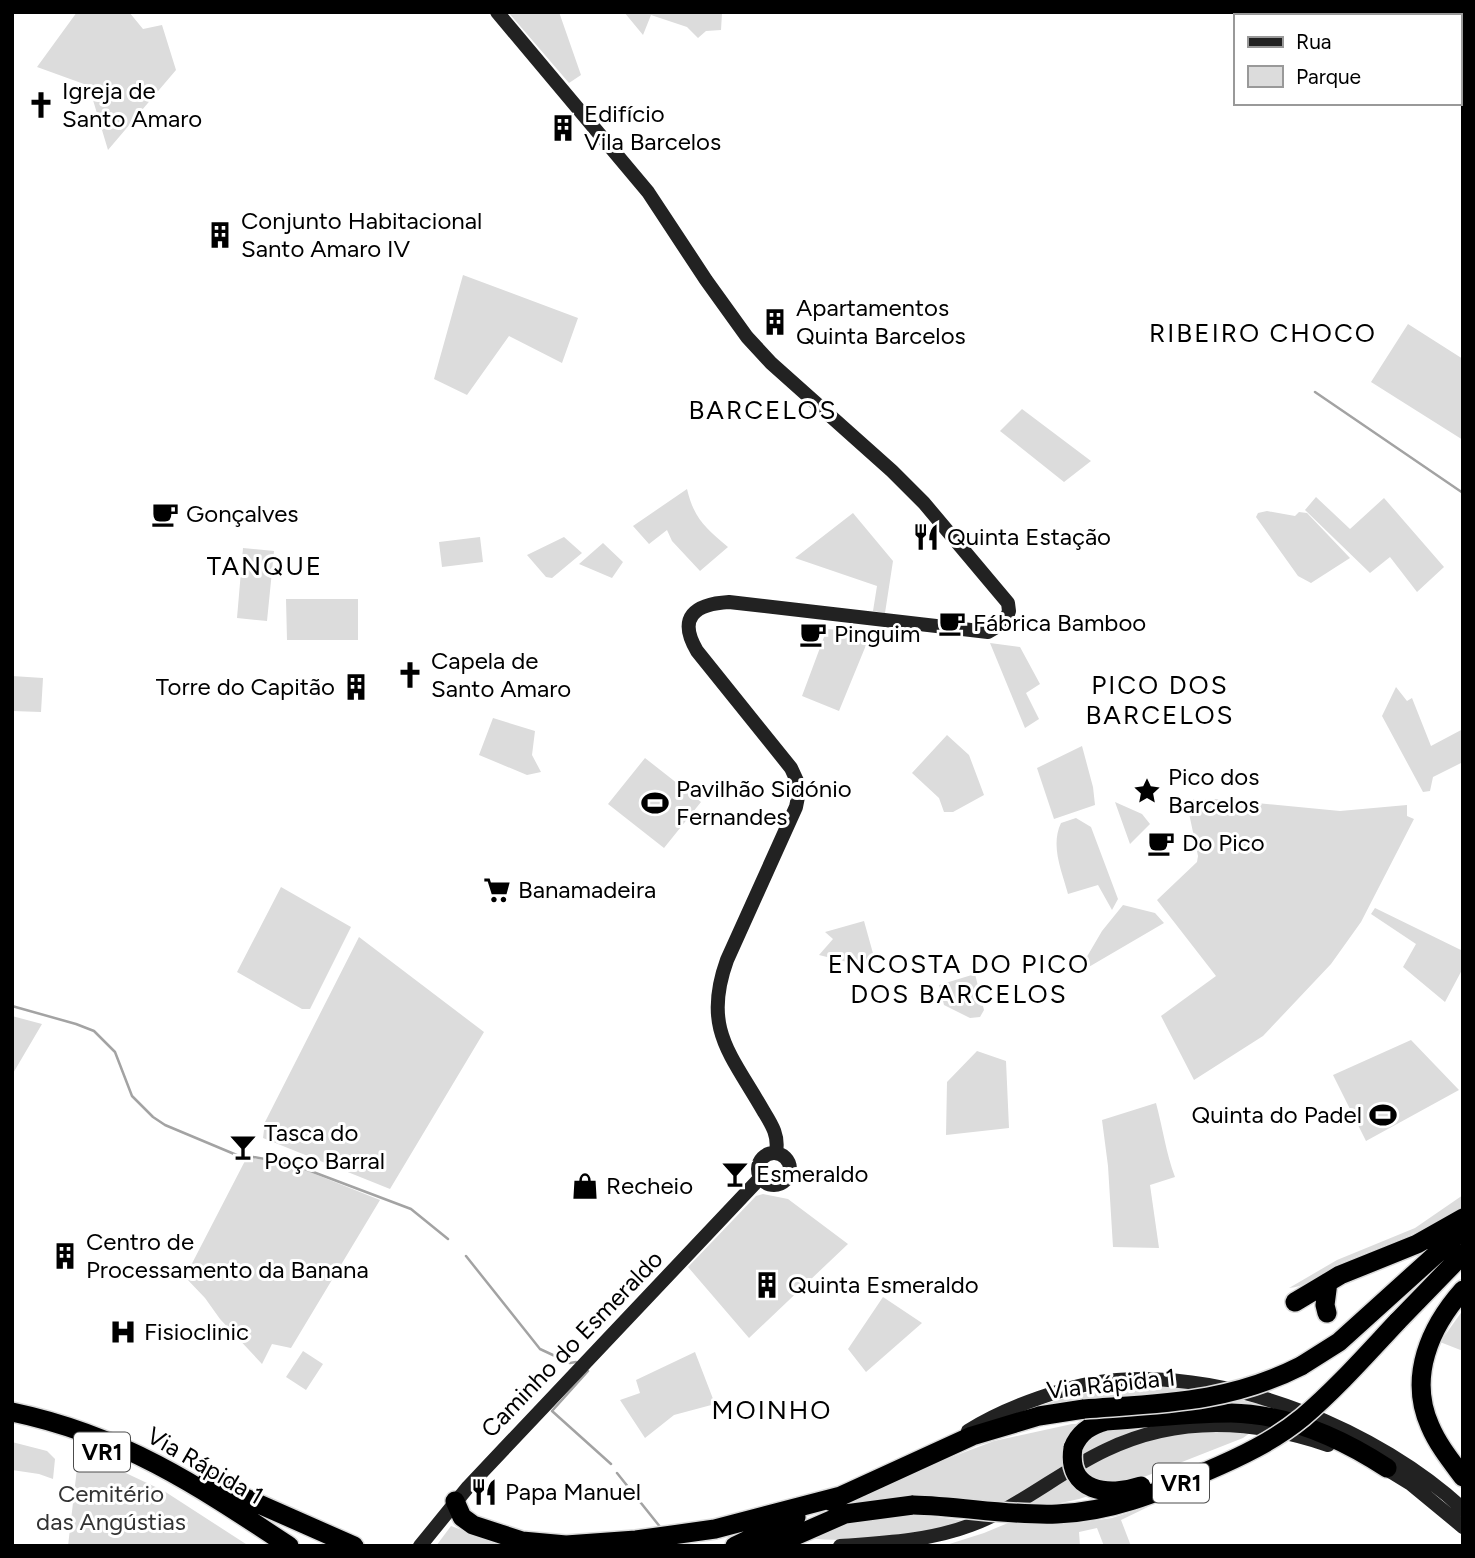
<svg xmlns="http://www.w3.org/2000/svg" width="1475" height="1558" font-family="Figtree,sans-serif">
	<rect width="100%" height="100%" fill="#fff"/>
	<path fill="#dcdcdc" d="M 77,12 L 129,12 L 143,29 L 162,25 L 176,70 L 108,150 L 90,90 L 84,84 L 37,67 Z
		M 508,12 L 559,12 L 581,75 L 569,83 Z
		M 624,12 L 724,12 L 722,13 L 721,30 L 706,31 L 698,38 L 687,27 L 651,15 L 643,35 Z
		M 463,275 L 578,318 L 562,363 L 509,336 L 467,395 L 434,379 Z
		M 1408,324 L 1463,359 L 1463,440 L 1371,382 Z
		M 1022,409 L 1091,461 L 1064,482 L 1000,431 Z
		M 687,489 C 694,519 706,528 728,547 L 700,571 L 672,541 L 667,530 L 649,544 L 633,526 Z
		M 1316,497 L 1350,529 L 1384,498 L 1444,567 L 1417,592 L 1390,557 L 1370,573 L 1305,510 Z
		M 1267,511 L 1295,516 L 1299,512 L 1307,513 L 1350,558 L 1311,583 L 1298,576 L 1256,517 L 1258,513 Z
		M 853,513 L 893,561 L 885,613 L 873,611 L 877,586 L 795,558 Z
		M 480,537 L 483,562 L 442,567 L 439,542 Z
		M 564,537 L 582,553 L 552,578 L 546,577 L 527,555 Z
		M 603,543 L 623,562 L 612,578 L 579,564 Z
		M 243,548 L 274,551 L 267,621 L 237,618 Z
		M 286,599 L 358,599 L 358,640 L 287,640 Z
		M 827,629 L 871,633 L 839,711 L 802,696 Z
		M 990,643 L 1020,647 L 1040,684 L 1026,693 L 1039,719 L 1025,728 Z
		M 12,676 L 43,678 L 41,712 L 12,711 Z
		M 1396,687 L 1407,701 L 1412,698 L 1431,746 L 1463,729 L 1463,762 L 1433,777 L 1430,791 L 1423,792 L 1382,716 Z
		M 493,718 L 535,731 L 532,755 L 541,772 L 527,775 L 479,755 Z
		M 947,735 L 969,755 L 984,795 L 953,812 L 944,812 L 939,798 L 912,773 Z
		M 1082,746 L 1093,787 L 1095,805 L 1054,819 L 1037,768 Z
		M 645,758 L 701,802 L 664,848 L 608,804 Z
		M 1186,799 L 1215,799 L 1340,811 L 1407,805 L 1407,816 L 1414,819 L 1361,922 L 1331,964 L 1263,1036 L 1194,1080 L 1161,1016 L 1216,976 L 1157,900 L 1197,862 L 1198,856 Z
		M 1115,802 L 1142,814 L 1150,824 L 1130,844 Z
		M 1076,818 L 1091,827 L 1118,899 L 1112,910 L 1098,885 L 1068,894 C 1062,871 1050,846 1061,823 Z
		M 281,887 L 351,927 L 310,1009 L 302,1009 L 237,972 Z
		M 1123,905 L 1155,913 L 1164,923 L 1087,968 L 1085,960 L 1102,931 Z
		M 1375,908 L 1463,951 L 1463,968 L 1445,1002 L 1403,967 L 1416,944 L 1371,914 Z
		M 864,921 L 874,957 L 870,966 L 863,966 L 819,955 L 833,939 L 825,932 Z
		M 359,937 L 484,1032 L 390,1189 L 263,1138 L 265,1122 Z
		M 975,974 L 984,1010 L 980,1017 L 970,1018 L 944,1005 L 939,985 Z
		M 12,1016 L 42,1024 L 12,1075 Z
		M 1411,1040 L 1459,1090 L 1366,1141 L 1333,1075 Z
		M 977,1051 L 1006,1061 L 1009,1128 L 946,1135 L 947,1082 Z
		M 1156,1103 C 1163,1129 1166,1153 1175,1177 L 1150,1185 L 1159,1248 L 1113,1247 L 1108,1166 L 1102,1120 Z
		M 247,1157 L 292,1165 L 380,1200 L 291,1348 L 272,1344 L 262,1364 L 220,1319 L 205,1298 L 185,1277 Z
		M 763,1194 L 788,1199 L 848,1244 L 749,1338 L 688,1267 L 756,1196 Z
		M 1463,1195 L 1463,1207 C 1425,1232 1384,1245 1343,1262 C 1324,1270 1309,1287 1289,1288 L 1337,1260 L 1415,1228 Z
		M 883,1297 L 922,1323 L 866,1372 L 848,1349 Z
		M 1463,1310 L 1463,1351 L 1440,1342 Z
		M 303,1351 L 323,1364 L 306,1390 L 286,1377 Z
		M 695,1352 L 715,1404 L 674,1415 L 645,1438 L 620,1400 L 640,1393 L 636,1380 Z
		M 1141,1385 L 1191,1388 L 1280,1409 L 1015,1414 C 1057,1399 1097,1388 1141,1385 Z
		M 1185,1423 L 1254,1430 L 1243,1438 L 1126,1484 L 1079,1499 L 1047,1506 L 935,1497 L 851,1506 L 850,1502 L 928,1466 L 994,1441 L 1072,1424 Z
		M 12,1442 L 47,1451 L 55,1459 L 53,1479 L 39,1474 L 12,1470 Z
		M 79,1451 L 164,1491 L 249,1546 L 68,1546 Z
		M 1152,1505 L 1121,1520 L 1131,1546 L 1104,1546 L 1097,1528 L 1079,1532 L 1080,1546 L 943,1546 L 984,1533 L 1008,1523 L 1078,1523 L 1112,1518 Z
		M 896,1515 L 929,1516 L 967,1521 C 917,1539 857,1543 804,1538 L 847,1523 Z
		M 451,1526 L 506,1546 L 436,1546 Z"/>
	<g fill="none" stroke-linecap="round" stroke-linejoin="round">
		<path stroke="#a3a3a3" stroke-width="2.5" d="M 1315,392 L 1463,493
			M 12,1006 L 76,1024 L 94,1031 L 115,1052 L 132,1096 L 153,1117 L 165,1125 L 239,1156 L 244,1156
			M 248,1156 L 292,1164 L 411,1209 L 448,1239
			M 466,1256 L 540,1349 L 570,1363 L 576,1362
			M 588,1371 L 552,1411 L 611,1464
			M 617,1473 L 661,1528"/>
		<defs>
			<path id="highway" d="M 1463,1290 C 1430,1327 1408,1377 1430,1426 C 1438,1445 1451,1461 1463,1477
				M 1295,1302 L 1340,1275 L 1417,1244 L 1463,1218
				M 1327,1313 L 1325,1305 L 1328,1282
				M 1397,1322 L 1463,1254
				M 1301,1366 L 1339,1342 L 1463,1230
				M 12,1412 C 122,1435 197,1485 289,1546
				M 1073,1448 C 1079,1432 1091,1425 1106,1421 C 1147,1418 1189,1413 1231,1413 C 1286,1414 1341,1438 1387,1468
				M 207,1481 L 354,1546
				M 455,1501 L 462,1517 L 473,1525 L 522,1541 L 566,1545 L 636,1540 L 715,1529 L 841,1496
				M 830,1501 L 972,1436 L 1039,1416 L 1084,1409
				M 735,1546 L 796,1517
				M 772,1546 L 845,1514 L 913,1505"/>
		</defs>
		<use href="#highway" stroke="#dbdbdb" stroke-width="22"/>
		<path stroke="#222" stroke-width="14" d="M 497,12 L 648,192 L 706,280 L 747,337 L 771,363 L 892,471 L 924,503 L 1008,603 L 1009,611 L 1005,622 L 988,632 L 729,602 C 695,604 677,617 697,651 L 791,768 L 797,781 L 798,797 L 796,807 L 727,960 C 702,1029 731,1054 764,1112 C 772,1125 779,1136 776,1152
			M758 1169a16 16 0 1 1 32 0a16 16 0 1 1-32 0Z
			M 968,1431 C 1006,1407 1072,1383 1117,1380 C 1233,1370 1379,1431 1463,1509
			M 1380,1465 L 1411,1484 L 1463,1527
			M 420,1546 L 468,1487 L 761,1177
			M 840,1546 C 884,1543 929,1541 971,1525 C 1020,1507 1059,1472 1106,1450 C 1179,1415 1253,1420 1328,1445"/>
		<use href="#highway" stroke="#000" stroke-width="19"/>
		<defs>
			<path id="highway-bridge" d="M 1084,1409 C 1163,1403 1228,1403 1301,1366
				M 1073,1448 C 1066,1492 1109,1497 1141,1486
				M 913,1505 C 961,1506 1009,1516 1057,1514 C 1110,1512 1157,1493 1205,1472 C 1240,1457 1274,1441 1303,1417 C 1337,1388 1367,1354 1397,1322"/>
		</defs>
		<use href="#highway-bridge" stroke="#dbdbdb" stroke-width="22" stroke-linecap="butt"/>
		<use href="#highway-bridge" stroke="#000" stroke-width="19"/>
	</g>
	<defs>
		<symbol id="church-bare" viewBox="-9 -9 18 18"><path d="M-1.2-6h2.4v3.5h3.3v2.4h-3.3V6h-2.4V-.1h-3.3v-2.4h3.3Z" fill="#000" stroke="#fff" stroke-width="2.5" paint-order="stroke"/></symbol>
		<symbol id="building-bare" viewBox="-9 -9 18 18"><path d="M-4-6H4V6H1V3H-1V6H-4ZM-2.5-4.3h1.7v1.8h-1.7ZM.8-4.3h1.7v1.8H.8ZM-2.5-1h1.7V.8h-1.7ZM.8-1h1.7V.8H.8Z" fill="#000" stroke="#fff" stroke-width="2.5" paint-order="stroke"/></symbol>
		<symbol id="cafe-bare" viewBox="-9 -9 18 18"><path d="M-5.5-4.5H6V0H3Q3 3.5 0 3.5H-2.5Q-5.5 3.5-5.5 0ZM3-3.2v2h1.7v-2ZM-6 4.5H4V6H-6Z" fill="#000" stroke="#fff" stroke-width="2.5" paint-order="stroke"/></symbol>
		<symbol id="restaurant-bare" viewBox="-9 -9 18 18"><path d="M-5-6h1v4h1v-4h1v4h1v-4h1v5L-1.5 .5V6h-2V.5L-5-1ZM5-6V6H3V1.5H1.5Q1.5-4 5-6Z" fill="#000" stroke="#fff" stroke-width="2.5" paint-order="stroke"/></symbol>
		<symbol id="sight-bare" viewBox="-9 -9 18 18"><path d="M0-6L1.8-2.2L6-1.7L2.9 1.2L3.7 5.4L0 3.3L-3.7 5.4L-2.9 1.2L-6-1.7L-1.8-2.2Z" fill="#000" stroke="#fff" stroke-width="2.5" paint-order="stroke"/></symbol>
		<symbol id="stadium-bare" viewBox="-9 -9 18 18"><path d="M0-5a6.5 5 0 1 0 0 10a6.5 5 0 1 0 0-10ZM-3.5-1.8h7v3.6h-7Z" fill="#000" stroke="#fff" stroke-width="2.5" paint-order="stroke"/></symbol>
		<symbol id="supermarket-bare" viewBox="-9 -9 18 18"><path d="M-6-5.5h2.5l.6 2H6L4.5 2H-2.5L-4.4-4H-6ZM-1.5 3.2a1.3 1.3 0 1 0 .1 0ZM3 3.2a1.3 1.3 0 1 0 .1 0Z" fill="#000" stroke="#fff" stroke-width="2.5" paint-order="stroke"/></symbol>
		<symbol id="bar-bare" viewBox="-9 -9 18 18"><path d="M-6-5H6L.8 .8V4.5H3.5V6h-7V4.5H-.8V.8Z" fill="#000" stroke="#fff" stroke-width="2.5" paint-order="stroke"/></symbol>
		<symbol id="shop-bare" viewBox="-9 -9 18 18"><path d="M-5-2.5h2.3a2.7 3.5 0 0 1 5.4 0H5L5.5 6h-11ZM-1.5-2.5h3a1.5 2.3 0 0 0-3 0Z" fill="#000" stroke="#fff" stroke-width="2.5" paint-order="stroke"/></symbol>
		<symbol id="hospital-bare" viewBox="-9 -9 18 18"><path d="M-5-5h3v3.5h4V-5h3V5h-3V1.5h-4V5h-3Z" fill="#000" stroke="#fff" stroke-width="2.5" paint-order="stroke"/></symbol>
	</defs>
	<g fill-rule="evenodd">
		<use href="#church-bare" x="22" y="86" width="38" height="38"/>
		<use href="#building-bare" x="544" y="109" width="38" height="38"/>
		<use href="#building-bare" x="201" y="216" width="38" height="38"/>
		<use href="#building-bare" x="756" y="303" width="38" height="38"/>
		<use href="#cafe-bare" x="146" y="495" width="38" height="38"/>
		<use href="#restaurant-bare" x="907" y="518" width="38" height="38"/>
		<use href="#cafe-bare" x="933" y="604" width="38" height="38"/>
		<use href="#cafe-bare" x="794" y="615" width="38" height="38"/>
		<use href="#church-bare" x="391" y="656" width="38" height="38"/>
		<use href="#building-bare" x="337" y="668" width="38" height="38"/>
		<use href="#sight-bare" x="1128" y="772" width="38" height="38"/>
		<use href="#stadium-bare" x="636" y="784" width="38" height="38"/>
		<use href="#cafe-bare" x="1142" y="824" width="38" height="38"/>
		<use href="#supermarket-bare" x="478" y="871" width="38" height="38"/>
		<use href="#stadium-bare" x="1364" y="1096" width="38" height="38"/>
		<use href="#bar-bare" x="224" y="1128" width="38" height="38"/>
		<use href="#bar-bare" x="716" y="1155" width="38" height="38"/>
		<use href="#shop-bare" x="566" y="1167" width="38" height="38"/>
		<use href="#building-bare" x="46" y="1237" width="38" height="38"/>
		<use href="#building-bare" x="748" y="1266" width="38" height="38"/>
		<use href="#hospital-bare" x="104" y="1313" width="38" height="38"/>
		<use href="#restaurant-bare" x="465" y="1473" width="38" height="38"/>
	</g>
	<g text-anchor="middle" stroke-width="6" stroke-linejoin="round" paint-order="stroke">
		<g fill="#fff" stroke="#4c4c4c" stroke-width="2">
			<rect x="74" y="1432.5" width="56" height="39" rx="5"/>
			<rect x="1153" y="1463.5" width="56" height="39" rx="5"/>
		</g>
		<g font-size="23" font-weight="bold" fill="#000">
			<text x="102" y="1460">VR1</text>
			<text x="1181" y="1491">VR1</text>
		</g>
		<g font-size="24" fill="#000" stroke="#fff" text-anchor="start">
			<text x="62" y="99">Igreja de<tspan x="62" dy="28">Santo Amaro</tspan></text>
			<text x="584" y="122">Edifício<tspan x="584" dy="28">Vila Barcelos</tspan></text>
			<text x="241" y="229">Conjunto Habitacional<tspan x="241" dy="28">Santo Amaro IV</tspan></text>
			<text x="796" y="316">Apartamentos<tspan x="796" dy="28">Quinta Barcelos</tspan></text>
			<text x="186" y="522">Gonçalves</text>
			<text x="947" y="545">Quinta Estação</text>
			<text x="973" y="631">Fábrica Bamboo</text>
			<text x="834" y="642">Pinguim</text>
			<text x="431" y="669">Capela de<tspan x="431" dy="28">Santo Amaro</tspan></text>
			<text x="335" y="695" text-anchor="end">Torre do Capitão</text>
			<text x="1168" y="785">Pico dos<tspan x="1168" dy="28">Barcelos</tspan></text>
			<text x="676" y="797">Pavilhão Sidónio<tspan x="676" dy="28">Fernandes</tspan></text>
			<text x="1182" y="851">Do Pico</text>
			<text x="518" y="898">Banamadeira</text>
			<text x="1362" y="1123" text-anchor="end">Quinta do Padel</text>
			<text x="264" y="1141">Tasca do<tspan x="264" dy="28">Poço Barral</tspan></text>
			<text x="756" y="1182">Esmeraldo</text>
			<text x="606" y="1194">Recheio</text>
			<text x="86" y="1250">Centro de<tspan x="86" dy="28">Processamento da Banana</tspan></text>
			<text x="788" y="1293">Quinta Esmeraldo</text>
			<text x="144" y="1340">Fisioclinic</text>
			<text x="505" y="1500">Papa Manuel</text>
		</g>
		<g font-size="24" fill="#000" stroke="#fff">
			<text transform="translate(572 1344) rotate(-46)" y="8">Caminho do Esmeraldo</text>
			<text transform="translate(1111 1384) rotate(-6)" y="8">Via Rápida 1</text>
			<text transform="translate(205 1466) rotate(30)" y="8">Via Rápida 1</text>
		</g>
		<g font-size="24" fill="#333" stroke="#fff">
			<text x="111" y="1502">Cemitério<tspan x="111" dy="28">das Angústias</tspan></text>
		</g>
		<g font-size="26" letter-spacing="2" fill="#000" stroke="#fff">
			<text x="1263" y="342">RIBEIRO CHOCO</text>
			<text x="763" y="419">BARCELOS</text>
			<text x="265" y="575">TANQUE</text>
			<text x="1160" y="694">PICO DOS<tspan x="1160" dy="30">BARCELOS</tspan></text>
			<text x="959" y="973">ENCOSTA DO PICO<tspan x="959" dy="30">DOS BARCELOS</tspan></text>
			<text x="772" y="1419">MOINHO</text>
		</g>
	</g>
	<rect width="1475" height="1558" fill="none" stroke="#000000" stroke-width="28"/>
	<rect x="1234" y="14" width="228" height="91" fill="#ffffff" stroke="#999999" stroke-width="2"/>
	<rect x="1248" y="37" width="35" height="10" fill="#222222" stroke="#999999" stroke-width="2"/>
	<text x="1296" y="49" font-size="21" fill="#000000">Rua</text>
	<rect x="1248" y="66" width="35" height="21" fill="#dcdcdc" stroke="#999999" stroke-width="2"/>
	<text x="1296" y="84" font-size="21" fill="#000000">Parque</text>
</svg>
